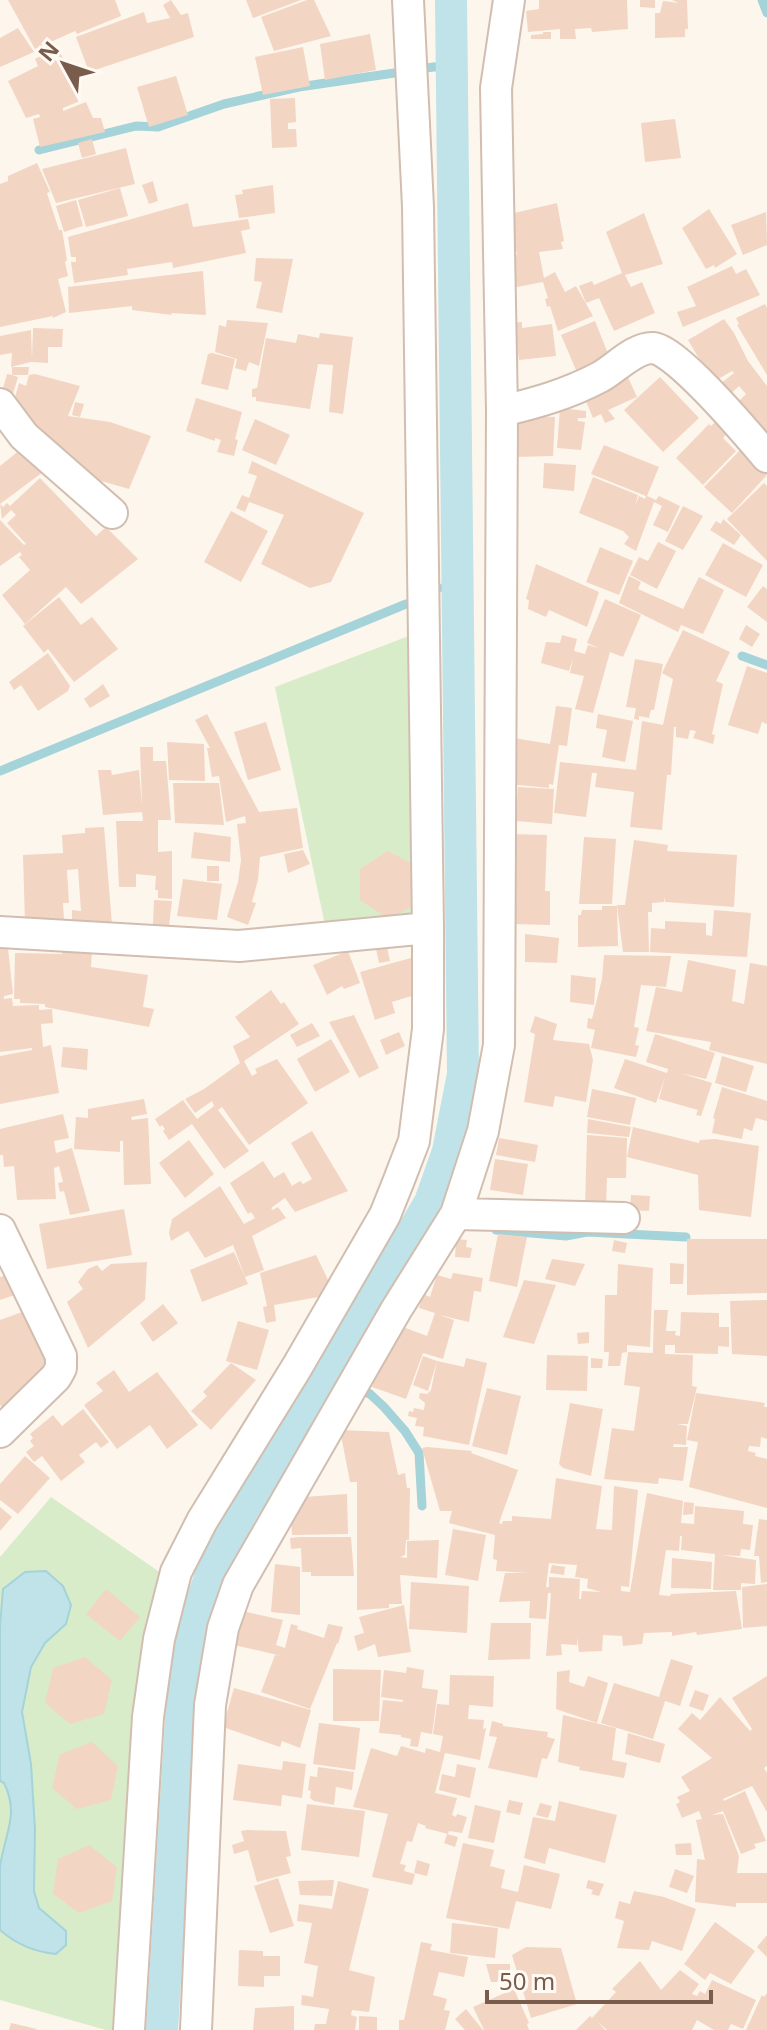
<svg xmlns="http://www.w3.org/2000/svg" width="767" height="2030" font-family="'Noto Sans',sans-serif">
	<rect width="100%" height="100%" fill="#fdf6ec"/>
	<path fill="#d8ecc9" d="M 414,634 L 423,918 L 325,925 L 275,687 Z
		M 51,1497 L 161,1573 L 119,2030 L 106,2030 L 0,2000 L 0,1557 Z"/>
	<path fill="#bfe3e8" stroke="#a5d3da" stroke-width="2" d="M 46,1571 L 63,1586 L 71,1605 L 66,1624 L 45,1643 L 31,1667 L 22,1712 L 31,1764 L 35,1829 L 34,1891 L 39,1908 L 66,1931 L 66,1945 L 56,1954 C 34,1952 17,1945 0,1930 C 0,1910 0,1888 0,1867 C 4,1835 20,1815 4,1783 L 0,1781 L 0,1626 L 3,1589 L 25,1572 Z"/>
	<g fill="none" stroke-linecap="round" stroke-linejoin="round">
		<path stroke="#a5d3da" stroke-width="9" d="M 762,0 L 767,13
			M 425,68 L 452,65
			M 39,150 L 136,126 L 158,127 L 224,104 L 299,87 L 401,72
			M 443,588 L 458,582
			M 742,656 L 767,665
			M 0,771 L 406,604
			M 496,1230 L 566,1236 L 587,1232 L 686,1237
			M 335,1365 L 351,1386 L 370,1394 L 384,1407 L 405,1431 L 419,1453 L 422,1506"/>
		<path stroke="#bfe3e8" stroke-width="32" d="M 162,2030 L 184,1670 L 191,1634 L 211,1574 L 241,1513 L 335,1365 L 430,1202 L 448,1151 L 463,1074 L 451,0"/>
	</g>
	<path fill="#f3d5c3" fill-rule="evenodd" d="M 8,0 L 115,0 L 121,16 L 77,34 L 75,31 L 35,49 Z
		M 171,0 L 181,15 L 188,13 L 194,37 L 89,72 L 76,37 L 144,12 L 147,23 L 170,18 L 163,5 Z
		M 246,0 L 301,0 L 253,18 Z
		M 307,0 L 314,0 L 331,36 L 274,51 L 261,17 Z
		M 539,0 L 627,0 L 628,29 L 592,32 L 591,28 L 575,29 L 576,39 L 560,39 L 560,29 L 528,32 L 526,11 L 539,9 Z
		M 640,0 L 655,0 L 655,8 L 640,7 Z
		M 672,0 L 687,0 L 688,29 L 685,29 L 685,37 L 655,38 L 655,13 L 660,13 L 663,1 L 679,3 Z
		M 18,28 L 34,52 L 0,67 L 0,38 Z
		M 543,32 L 551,32 L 551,39 L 531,39 L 531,35 L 543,34 Z
		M 370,34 L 376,70 L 325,80 L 320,44 Z
		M 58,47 L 80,101 L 63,108 L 63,111 L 86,102 L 93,118 L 101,118 L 105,132 L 40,147 L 33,119 L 40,117 L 39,114 L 26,118 L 8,81 L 38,66 L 35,59 Z
		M 303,47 L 310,86 L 263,95 L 255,57 Z
		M 176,76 L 188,115 L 149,127 L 137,87 Z
		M 295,98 L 296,122 L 288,123 L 288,129 L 296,129 L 297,147 L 272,148 L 270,99 Z
		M 675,119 L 681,158 L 645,162 L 641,123 Z
		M 92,139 L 96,154 L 82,158 L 78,143 Z
		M 126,148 L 135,184 L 56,203 L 42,169 Z
		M 37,163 L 50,192 L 47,193 L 59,230 L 62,230 L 67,260 L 65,262 L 68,276 L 58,279 L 66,312 L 53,318 L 53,316 L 0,327 L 0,184 L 8,181 L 8,176 Z
		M 153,181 L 158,201 L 149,204 L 142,185 Z
		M 273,185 L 275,213 L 239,218 L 235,195 L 243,194 L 242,190 Z
		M 120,188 L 128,216 L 86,227 L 78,200 Z
		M 76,200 L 83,226 L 64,232 L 56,206 Z
		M 188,203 L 193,227 L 248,219 L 250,229 L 241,231 L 246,253 L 173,268 L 172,262 L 127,269 L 128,275 L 74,283 L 71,262 L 76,262 L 76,257 L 71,257 L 68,237 Z
		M 557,203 L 564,241 L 561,242 L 563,249 L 539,252 L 544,278 L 555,272 L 565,292 L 576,286 L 593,316 L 558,331 L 550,306 L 547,307 L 545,299 L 548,298 L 543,282 L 512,288 L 506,258 L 517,255 L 510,214 Z
		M 709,209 L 737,254 L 715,268 L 714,265 L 706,269 L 682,228 Z
		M 766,212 L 767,245 L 743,255 L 731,225 Z
		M 644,213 L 663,264 L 625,275 L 631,287 L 642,282 L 655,313 L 614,331 L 599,298 L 586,303 L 579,286 L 592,281 L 594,285 L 622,273 L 606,232 Z
		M 256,258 L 293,259 L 282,313 L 256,308 L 262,282 L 254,281 Z
		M 732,266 L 736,274 L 746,269 L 760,295 L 683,327 L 677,312 L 696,306 L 687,287 Z
		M 203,271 L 206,315 L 171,313 L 172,315 L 132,310 L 132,306 L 69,313 L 68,287 Z
		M 765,304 L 767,308 L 767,375 L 737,325 L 739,324 L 736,318 Z
		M 724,319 L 734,333 L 748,361 L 767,386 L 767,441 L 734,406 L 746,394 L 739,386 L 724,400 L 715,388 L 734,373 L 732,371 L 713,382 L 688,340 Z
		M 227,320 L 268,323 L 259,366 L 249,362 L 246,371 L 235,368 L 237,359 L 215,352 L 219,325 L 226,327 Z
		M 595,321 L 609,356 L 576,370 L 561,335 Z
		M 522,322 L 522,328 L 552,324 L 556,356 L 519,360 L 515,329 L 509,323 Z
		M 33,328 L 63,329 L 62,347 L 48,347 L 48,363 L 31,362 L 11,367 L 12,353 L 0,355 L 0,336 L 31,330 L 32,359 Z
		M 320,333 L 353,337 L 343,414 L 329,412 L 333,365 L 318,364 L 310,409 L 256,401 L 256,397 L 252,397 L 252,389 L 257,388 L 266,338 L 296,343 L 298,334 L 319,338 Z
		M 212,353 L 235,359 L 228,390 L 201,384 L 208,354 Z
		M 12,367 L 29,367 L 28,375 L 12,375 L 18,377 L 10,404 L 1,395 L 7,374 L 12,375 Z
		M 35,374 L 80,386 L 68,416 L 110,422 L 151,436 L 129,489 L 91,478 L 12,408 L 19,383 L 26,386 L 29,375 Z
		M 627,375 L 637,397 L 608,410 L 615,419 L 605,423 L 601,414 L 593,418 L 583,394 Z
		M 660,377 L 699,418 L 663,452 L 624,410 Z
		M 196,398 L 242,412 L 235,439 L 238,440 L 234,456 L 217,452 L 221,440 L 215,438 L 215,441 L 186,431 Z
		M 75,402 L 84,404 L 80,417 L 72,415 Z
		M 560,408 L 586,411 L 586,418 L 578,418 L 578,421 L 585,422 L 581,450 L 557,448 Z
		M 515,416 L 555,417 L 553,456 L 515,457 Z
		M 719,418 L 731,429 L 723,438 L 736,451 L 703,485 L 676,458 L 709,424 L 711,426 Z
		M 255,419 L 290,435 L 276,465 L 242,450 Z
		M 746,444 L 755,465 L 767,475 L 732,513 L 704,487 Z
		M 26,445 L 47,469 L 0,504 L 0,466 Z
		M 604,445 L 659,467 L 647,496 L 656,500 L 659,496 L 680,506 L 668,532 L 653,525 L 662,506 L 654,502 L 636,551 L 624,544 L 629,537 L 623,531 L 579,513 L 593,477 L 638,495 L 635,506 L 639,496 L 645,499 L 646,496 L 591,474 Z
		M 252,461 L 364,513 L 331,582 L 310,588 L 261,564 L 284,515 L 249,502 L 245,512 L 236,508 L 242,495 L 249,498 L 257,476 L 248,473 Z
		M 544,463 L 576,465 L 574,491 L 543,488 Z
		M 40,478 L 96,536 L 106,527 L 138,559 L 81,604 L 66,587 L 25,624 L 2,595 L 30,570 L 19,557 L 22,555 L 20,552 L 0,566 L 0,520 L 24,545 L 26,544 L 7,523 L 16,515 L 11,510 L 2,519 L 0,504 L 3,507 L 7,503 L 10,506 Z
		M 764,483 L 767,486 L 767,561 L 727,519 Z
		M 683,506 L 703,516 L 683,550 L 665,541 Z
		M 231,511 L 268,531 L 241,582 L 204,562 Z
		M 723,519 L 741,535 L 734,545 L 710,530 L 716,521 L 721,524 Z
		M 658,542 L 676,551 L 657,589 L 630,575 L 639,557 L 648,561 Z
		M 723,543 L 763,565 L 746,597 L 705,575 Z
		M 600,547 L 633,561 L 619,595 L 586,582 Z
		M 536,564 L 599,592 L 587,627 L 549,610 L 546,617 L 528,609 L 529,600 L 526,599 Z
		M 629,576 L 641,582 L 638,589 L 683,609 L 699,577 L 724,590 L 703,634 L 681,625 L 678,632 L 619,603 Z
		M 763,586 L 767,589 L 767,622 L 747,607 Z
		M 59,597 L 81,625 L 92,617 L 118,649 L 74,682 L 48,649 L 44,653 L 23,626 Z
		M 605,599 L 641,615 L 623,657 L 610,652 L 593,713 L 575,709 L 584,676 L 570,673 L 573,658 L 569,671 L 541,663 L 546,642 L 560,643 L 562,635 L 577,639 L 574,651 L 585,654 L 588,645 L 599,648 L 587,643 Z
		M 746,625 L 760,634 L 752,647 L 739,639 Z
		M 683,630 L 730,652 L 716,681 L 723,684 L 712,734 L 715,735 L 713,744 L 693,738 L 696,731 L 690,730 L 688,739 L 676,737 L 676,727 L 674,727 L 671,775 L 667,775 L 662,830 L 630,827 L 634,792 L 595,787 L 597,773 L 592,773 L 586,817 L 554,813 L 560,762 L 636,770 L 642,721 L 663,725 L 673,679 L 662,673 Z
		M 48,653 L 70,686 L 68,691 L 38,711 L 21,685 L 14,690 L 9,682 Z
		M 635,659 L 663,664 L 654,710 L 651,710 L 649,718 L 639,716 L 639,720 L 634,719 L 636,708 L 626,707 Z
		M 747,666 L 767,673 L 767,724 L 762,722 L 758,734 L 728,725 Z
		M 103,684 L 110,696 L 90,708 L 84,699 Z
		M 556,706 L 572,708 L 567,746 L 559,745 L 553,785 L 549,784 L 549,788 L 507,784 L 514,738 L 550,744 Z
		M 207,714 L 259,812 L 297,808 L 303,848 L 260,857 L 258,880 L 252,902 L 256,903 L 248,925 L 227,917 L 238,882 L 241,860 L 237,824 L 246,823 L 245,816 L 226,822 L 219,776 L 212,777 L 207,748 L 210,748 L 195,720 Z
		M 598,714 L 633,721 L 625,762 L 602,757 L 607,730 L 596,728 Z
		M 266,722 L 281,770 L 248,780 L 234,732 Z
		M 167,742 L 204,744 L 205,781 L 169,780 Z
		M 140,747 L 153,747 L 153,761 L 166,761 L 171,820 L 158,820 L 158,852 L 172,851 L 172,899 L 158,898 L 158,890 L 155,890 L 156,876 L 136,874 L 136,887 L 119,887 L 116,821 L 143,821 L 142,812 L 103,815 L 98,770 L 111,770 L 112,775 L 139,770 L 142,806 Z
		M 173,783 L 219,783 L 224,825 L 175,823 Z
		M 518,787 L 554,789 L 552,824 L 516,821 Z
		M 104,827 L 112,924 L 72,924 L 72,910 L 81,911 L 78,869 L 67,870 L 69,903 L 63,903 L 64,921 L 25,923 L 23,855 L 63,853 L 62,835 L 85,833 L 85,828 Z
		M 194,832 L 231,837 L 230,862 L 191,858 Z
		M 509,834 L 547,835 L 545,891 L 550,891 L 550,925 L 511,924 L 515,889 L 509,889 Z
		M 584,837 L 616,839 L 612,904 L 579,904 Z
		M 634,840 L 668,845 L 667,851 L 737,855 L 734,907 L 665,902 L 664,897 L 664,902 L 652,903 L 652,912 L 648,912 L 649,952 L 623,952 L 617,905 L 625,905 Z
		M 303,850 L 310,864 L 288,873 L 284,854 Z
		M 388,851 L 418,867 L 418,903 L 389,919 L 360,900 L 360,869 Z
		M 207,866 L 219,866 L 219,881 L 207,881 Z
		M 183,879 L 222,884 L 217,920 L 177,916 Z
		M 154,900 L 172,901 L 169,926 L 153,925 Z
		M 602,906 L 617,906 L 618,946 L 578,947 L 578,915 L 581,915 L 582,910 L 602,910 Z
		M 714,910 L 751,913 L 747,957 L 650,952 L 651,928 L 665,929 L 665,921 L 706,923 L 706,935 L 712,936 Z
		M 525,934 L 559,938 L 557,963 L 525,962 Z
		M 387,947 L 390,961 L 379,963 L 376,949 Z
		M 0,948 L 8,948 L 13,994 L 4,996 L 4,999 L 12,998 L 13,1006 L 39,1005 L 39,1010 L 52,1009 L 53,1023 L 41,1024 L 43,1047 L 51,1045 L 59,1093 L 0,1104 L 0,1056 L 32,1050 L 32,1048 L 0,1052 Z
		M 62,949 L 92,950 L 91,967 L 148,975 L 143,1007 L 154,1009 L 149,1027 L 45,1007 L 45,1004 L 20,1003 L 20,999 L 14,999 L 15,953 L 62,954 Z
		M 348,951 L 360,983 L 344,989 L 342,986 L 327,995 L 313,965 Z
		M 604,955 L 671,956 L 666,987 L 641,985 L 634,1027 L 639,1028 L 635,1045 L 639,1046 L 636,1057 L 591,1048 L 595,1030 L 587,1028 L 588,1018 L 592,1019 L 602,979 Z
		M 411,958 L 421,993 L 392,1002 L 395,1013 L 375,1020 L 360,972 Z
		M 688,960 L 736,970 L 732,1001 L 744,1004 L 750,963 L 767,966 L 767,1064 L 709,1050 L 711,1042 L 646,1031 L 656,987 L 682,992 Z
		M 571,975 L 596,978 L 594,1005 L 570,1002 Z
		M 271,990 L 281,1004 L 284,1002 L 299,1024 L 244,1061 L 252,1076 L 257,1073 L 255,1069 L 277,1059 L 308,1103 L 249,1145 L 222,1107 L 218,1110 L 249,1151 L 224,1169 L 192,1124 L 169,1140 L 163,1131 L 165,1129 L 162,1125 L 160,1127 L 155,1119 L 183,1100 L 197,1119 L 214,1106 L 212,1101 L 195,1113 L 185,1099 L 204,1089 L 240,1063 L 233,1046 L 250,1037 L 235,1017 Z
		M 354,1015 L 379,1068 L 359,1078 L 329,1022 Z
		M 535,1016 L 557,1024 L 553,1040 L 589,1044 L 593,1060 L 586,1102 L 555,1096 L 553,1107 L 524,1102 L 535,1034 L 530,1032 Z
		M 312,1023 L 320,1036 L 297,1047 L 290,1035 Z
		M 399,1032 L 405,1046 L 386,1055 L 380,1040 Z
		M 655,1034 L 715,1053 L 706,1079 L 680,1073 L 712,1083 L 701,1116 L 696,1115 L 698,1110 L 659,1099 L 665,1077 L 656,1103 L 614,1088 L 625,1059 L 667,1073 L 668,1069 L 646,1062 Z
		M 331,1039 L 350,1072 L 315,1092 L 297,1059 Z
		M 63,1047 L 88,1049 L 87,1070 L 61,1067 Z
		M 722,1056 L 754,1066 L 746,1092 L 715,1083 Z
		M 722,1087 L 767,1101 L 767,1121 L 756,1118 L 752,1131 L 744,1128 L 742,1139 L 712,1133 L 715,1119 L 713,1118 Z
		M 592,1089 L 636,1098 L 630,1125 L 587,1117 Z
		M 144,1099 L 147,1114 L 131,1117 L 132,1120 L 148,1118 L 151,1184 L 124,1185 L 123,1141 L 120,1141 L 120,1152 L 74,1149 L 76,1117 L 88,1118 L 88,1109 Z
		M 63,1114 L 69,1138 L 54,1141 L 56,1153 L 72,1148 L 90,1211 L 70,1215 L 64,1191 L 60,1192 L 58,1183 L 63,1182 L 59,1166 L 54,1168 L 56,1199 L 17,1200 L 14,1166 L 4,1167 L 3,1155 L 0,1155 L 0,1129 Z
		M 588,1119 L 631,1127 L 629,1137 L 587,1133 Z
		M 633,1127 L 699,1143 L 700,1140 L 715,1139 L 759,1146 L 751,1217 L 699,1210 L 698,1175 L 627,1157 Z
		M 312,1131 L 348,1191 L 295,1212 L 285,1198 L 271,1208 L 273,1210 L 278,1207 L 286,1218 L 252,1236 L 264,1270 L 245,1277 L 233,1245 L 205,1258 L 188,1231 L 171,1241 L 169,1233 L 172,1219 L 220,1186 L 244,1224 L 255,1218 L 251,1212 L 248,1214 L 230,1183 L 263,1161 L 274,1178 L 284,1172 L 292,1186 L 300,1181 L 303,1184 L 312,1179 L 291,1143 Z
		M 587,1135 L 627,1138 L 626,1178 L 607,1178 L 606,1208 L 585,1207 Z
		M 499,1138 L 538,1145 L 535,1162 L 496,1155 Z
		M 189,1140 L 214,1174 L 185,1198 L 159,1163 Z
		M 495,1159 L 528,1164 L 523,1195 L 490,1190 Z
		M 631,1195 L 650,1196 L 649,1211 L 630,1210 Z
		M 124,1209 L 132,1255 L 47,1269 L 39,1224 Z
		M 498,1234 L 527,1237 L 517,1287 L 489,1281 Z
		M 456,1239 L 467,1240 L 466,1247 L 472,1248 L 470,1258 L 455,1257 Z
		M 687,1239 L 767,1239 L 767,1293 L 687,1295 Z
		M 614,1240 L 627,1243 L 625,1253 L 612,1251 Z
		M 234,1252 L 248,1284 L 202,1302 L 190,1270 Z
		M 316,1255 L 335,1294 L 274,1305 L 276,1321 L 266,1323 L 263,1307 L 267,1306 L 260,1273 Z
		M 552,1259 L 585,1264 L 575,1286 L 545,1279 Z
		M 147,1262 L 145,1300 L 88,1348 L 67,1302 L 83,1289 L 78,1282 L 88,1269 L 97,1265 L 102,1271 L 111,1264 Z
		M 670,1263 L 684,1264 L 683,1284 L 670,1284 Z
		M 618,1264 L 653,1268 L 650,1347 L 627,1345 L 627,1352 L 622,1353 L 620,1366 L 608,1366 L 609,1352 L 604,1352 L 605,1295 L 617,1295 Z
		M 16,1272 L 24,1292 L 0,1300 L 0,1277 Z
		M 453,1273 L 483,1278 L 481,1292 L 474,1291 L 469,1322 L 439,1315 L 454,1320 L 443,1359 L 423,1353 L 406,1399 L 372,1387 L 395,1324 L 427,1336 L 435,1313 L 419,1308 L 423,1294 L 430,1297 L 437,1275 L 451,1279 Z
		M 524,1280 L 556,1285 L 534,1344 L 503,1337 Z
		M 767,1300 L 767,1356 L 732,1354 L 730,1301 Z
		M 163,1304 L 178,1323 L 153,1342 L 140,1323 Z
		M 654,1310 L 668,1310 L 666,1331 L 676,1331 L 675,1335 L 680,1336 L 681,1312 L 719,1313 L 719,1327 L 729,1327 L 729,1347 L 718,1346 L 718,1354 L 675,1353 L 675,1345 L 665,1345 L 665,1354 L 693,1355 L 692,1386 L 697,1387 L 688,1424 L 677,1424 L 687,1426 L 686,1445 L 674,1444 L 673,1447 L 688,1447 L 683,1481 L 659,1478 L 658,1484 L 604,1479 L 612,1428 L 634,1431 L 640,1387 L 624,1385 L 628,1352 L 653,1353 Z
		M 25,1311 L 48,1367 L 3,1411 L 0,1404 L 0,1320 Z
		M 238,1321 L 269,1330 L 257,1370 L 226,1361 Z
		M 589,1332 L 589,1343 L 578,1344 L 577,1333 Z
		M 547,1355 L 588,1356 L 587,1391 L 546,1390 Z
		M 423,1356 L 437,1361 L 428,1391 L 413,1385 Z
		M 466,1358 L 487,1363 L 469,1445 L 423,1436 L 424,1427 L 415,1426 L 417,1418 L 408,1416 L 409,1411 L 413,1412 L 414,1408 L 424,1410 L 425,1403 L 419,1398 L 420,1393 L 427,1394 L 431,1390 L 437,1361 L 464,1367 Z
		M 591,1358 L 603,1359 L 602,1368 L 591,1368 Z
		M 231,1363 L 256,1380 L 211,1430 L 191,1411 L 207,1396 L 203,1392 Z
		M 114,1370 L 129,1392 L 157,1372 L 198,1425 L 167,1449 L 150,1425 L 117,1449 L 84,1405 L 103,1391 L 96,1383 Z
		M 487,1388 L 521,1396 L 507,1455 L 472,1446 Z
		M 696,1393 L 765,1403 L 764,1407 L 767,1407 L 767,1439 L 761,1437 L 760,1447 L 749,1446 L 748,1451 L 756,1453 L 755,1456 L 767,1459 L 767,1508 L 689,1487 L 698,1442 L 687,1440 Z
		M 570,1403 L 603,1409 L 591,1476 L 563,1468 L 559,1464 Z
		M 83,1409 L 109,1442 L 101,1448 L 96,1442 L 79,1455 L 85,1462 L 61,1481 L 42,1456 L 34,1462 L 26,1452 L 34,1446 L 30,1441 L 33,1438 L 30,1434 L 53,1415 L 62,1426 Z
		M 340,1430 L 389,1432 L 398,1475 L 405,1473 L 407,1488 L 410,1488 L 409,1540 L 406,1540 L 405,1555 L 400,1557 L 407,1558 L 407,1541 L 439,1540 L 437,1578 L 400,1575 L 402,1604 L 389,1604 L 389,1608 L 357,1610 L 357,1482 L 350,1482 Z
		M 427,1447 L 472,1451 L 471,1453 L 518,1470 L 499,1523 L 502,1524 L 503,1521 L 512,1521 L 512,1516 L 551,1519 L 556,1478 L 602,1486 L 596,1529 L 612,1530 L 614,1486 L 638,1490 L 629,1587 L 621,1586 L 621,1591 L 630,1592 L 647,1493 L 683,1501 L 681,1523 L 694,1524 L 695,1506 L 744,1511 L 743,1524 L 753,1525 L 750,1550 L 741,1549 L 740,1556 L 721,1555 L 756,1560 L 755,1584 L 741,1583 L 741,1590 L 713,1590 L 715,1554 L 681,1550 L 682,1536 L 680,1536 L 679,1551 L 666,1550 L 659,1595 L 670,1596 L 671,1594 L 736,1591 L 742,1629 L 697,1635 L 696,1632 L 672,1636 L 672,1632 L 644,1633 L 642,1644 L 623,1646 L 622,1636 L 603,1635 L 602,1651 L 579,1652 L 577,1637 L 577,1645 L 561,1644 L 562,1655 L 546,1656 L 551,1593 L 548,1593 L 546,1619 L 529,1618 L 530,1601 L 499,1602 L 505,1573 L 529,1573 L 496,1571 L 497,1560 L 493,1559 L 495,1535 L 449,1523 L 452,1511 L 440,1511 L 422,1448 ZM 549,1563 L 577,1565 L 575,1577 L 588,1579 L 587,1588 L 601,1592 L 582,1591 L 581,1599 L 579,1599 L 580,1579 L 549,1577 L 549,1587 L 546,1587 Z
		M 25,1456 L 50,1478 L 18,1514 L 0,1500 L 0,1484 Z
		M 347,1494 L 348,1534 L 292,1535 L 290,1498 Z
		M 684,1502 L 694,1503 L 693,1514 L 683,1515 Z
		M 0,1507 L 12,1517 L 0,1531 Z
		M 759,1519 L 767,1520 L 767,1582 L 761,1583 L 759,1556 L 754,1556 Z
		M 453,1529 L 486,1535 L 478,1581 L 445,1575 Z
		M 301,1537 L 351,1537 L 354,1576 L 311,1576 L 311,1572 L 302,1572 L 301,1548 L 291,1549 L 290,1538 Z
		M 672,1558 L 712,1562 L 711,1589 L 671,1588 Z
		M 275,1564 L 300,1567 L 300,1615 L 271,1612 Z
		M 552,1565 L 565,1567 L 564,1575 L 550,1573 Z
		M 411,1582 L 469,1586 L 467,1633 L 409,1629 Z
		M 767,1584 L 767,1626 L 743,1628 L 742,1587 Z
		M 106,1589 L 140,1617 L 120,1641 L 86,1614 Z
		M 404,1605 L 411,1652 L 378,1657 L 375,1644 L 358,1651 L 354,1636 L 364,1633 L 359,1617 Z
		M 242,1611 L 283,1620 L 276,1645 L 285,1648 L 291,1624 L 298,1626 L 297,1629 L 324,1638 L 328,1624 L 343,1627 L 338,1644 L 337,1643 L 310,1709 L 261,1692 L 275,1655 L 282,1656 L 234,1645 Z
		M 491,1623 L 531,1623 L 530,1659 L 488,1660 Z
		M 85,1657 L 112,1680 L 104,1714 L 70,1724 L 45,1703 L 53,1668 Z
		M 671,1659 L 693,1666 L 680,1706 L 665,1701 L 653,1739 L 601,1723 L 614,1683 L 659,1697 Z
		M 407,1667 L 424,1670 L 422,1688 L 438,1690 L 432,1734 L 421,1732 L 418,1747 L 410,1746 L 411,1739 L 401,1737 L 401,1735 L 379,1733 L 383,1700 L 403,1702 L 403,1700 L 381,1697 L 384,1670 L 406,1673 Z
		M 333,1669 L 381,1670 L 379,1721 L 333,1721 Z
		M 570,1670 L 569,1682 L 584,1687 L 588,1676 L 608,1683 L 597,1723 L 556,1709 L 557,1672 Z
		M 450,1675 L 494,1676 L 493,1707 L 469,1705 L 468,1719 L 484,1720 L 483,1729 L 486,1728 L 480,1760 L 445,1753 L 435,1793 L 457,1798 L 452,1815 L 456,1817 L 457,1814 L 467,1817 L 462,1833 L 449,1831 L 448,1834 L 425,1828 L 426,1826 L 418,1823 L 412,1842 L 407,1841 L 400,1864 L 406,1865 L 404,1871 L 415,1874 L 412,1885 L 372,1877 L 388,1814 L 353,1807 L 371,1748 L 397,1756 L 401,1746 L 425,1753 L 426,1748 L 440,1752 L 443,1736 L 433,1734 L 437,1704 L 449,1705 Z
		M 767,1676 L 767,1766 L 764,1768 L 767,1773 L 767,1812 L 752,1786 L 723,1799 L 724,1801 L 745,1791 L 766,1841 L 754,1844 L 756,1848 L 741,1854 L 723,1811 L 712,1815 L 723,1814 L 739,1856 L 737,1873 L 767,1873 L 767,1903 L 736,1903 L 736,1907 L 695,1902 L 697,1859 L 705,1860 L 696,1820 L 702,1819 L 699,1811 L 682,1818 L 676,1804 L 680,1802 L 677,1797 L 690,1791 L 681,1777 L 712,1758 L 678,1729 L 692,1713 L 700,1720 L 720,1697 L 750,1731 L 752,1729 L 732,1698 Z
		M 234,1688 L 311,1710 L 300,1748 L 282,1741 L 280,1747 L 223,1727 Z
		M 695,1690 L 709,1695 L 703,1711 L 689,1706 Z
		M 563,1715 L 616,1728 L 612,1760 L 627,1763 L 624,1778 L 579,1770 L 580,1767 L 558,1762 Z
		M 492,1721 L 503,1724 L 503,1726 L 548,1732 L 547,1737 L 555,1739 L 547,1759 L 542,1758 L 537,1778 L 488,1768 L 497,1737 L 489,1736 Z
		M 319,1723 L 360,1728 L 355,1770 L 313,1764 Z
		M 628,1733 L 665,1744 L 660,1763 L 625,1754 Z
		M 92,1742 L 118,1766 L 111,1800 L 77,1809 L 52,1788 L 60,1754 Z
		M 283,1761 L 306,1764 L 302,1798 L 282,1795 L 281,1806 L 233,1800 L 238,1764 L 282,1770 Z
		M 457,1764 L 476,1768 L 470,1798 L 439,1790 L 442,1774 L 455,1777 Z
		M 318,1767 L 354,1772 L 352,1790 L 336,1787 L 334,1805 L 314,1801 L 310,1798 L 311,1791 L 308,1790 L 310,1776 L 317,1777 Z
		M 509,1800 L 523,1803 L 520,1815 L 506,1812 Z
		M 559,1801 L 617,1815 L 605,1863 L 549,1848 L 545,1864 L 524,1858 L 533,1817 L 555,1821 Z
		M 540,1803 L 552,1806 L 548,1818 L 536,1815 Z
		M 307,1804 L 365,1811 L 359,1857 L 301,1850 Z
		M 475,1805 L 501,1811 L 494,1843 L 468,1838 Z
		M 247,1830 L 286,1831 L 291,1856 L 286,1857 L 291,1873 L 257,1882 L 248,1850 L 234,1854 L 232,1845 L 244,1841 L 241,1831 Z
		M 447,1834 L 458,1837 L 455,1847 L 444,1843 Z
		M 463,1843 L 494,1850 L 490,1866 L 505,1870 L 501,1888 L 518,1892 L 524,1865 L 560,1874 L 551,1909 L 516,1901 L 509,1929 L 446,1918 Z
		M 691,1843 L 692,1855 L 676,1855 L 675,1844 Z
		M 89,1845 L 117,1867 L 112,1901 L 79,1913 L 53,1894 L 58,1859 Z
		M 417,1860 L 430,1864 L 427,1876 L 414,1873 Z
		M 675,1869 L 694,1876 L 687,1893 L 669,1887 Z
		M 278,1878 L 294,1926 L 270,1933 L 254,1886 Z
		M 334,1880 L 332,1896 L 300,1895 L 298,1881 Z
		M 588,1880 L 604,1884 L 599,1896 L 591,1894 L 593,1890 L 586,1888 Z
		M 338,1881 L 369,1889 L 349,1970 L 375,1977 L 369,2012 L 352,2010 L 351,2015 L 357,2017 L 355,2030 L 314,2030 L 315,2024 L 326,2024 L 329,2009 L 301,2005 L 302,1995 L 313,1997 L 318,1966 L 304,1963 L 312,1923 L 297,1921 L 299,1904 L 332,1909 Z
		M 634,1891 L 664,1897 L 696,1909 L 682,1951 L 652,1941 L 649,1950 L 617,1948 L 624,1921 L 615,1918 L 619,1901 L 630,1904 Z
		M 715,1922 L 755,1951 L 731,1984 L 710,1973 L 705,1980 L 684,1964 Z
		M 452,1923 L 498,1928 L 495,1958 L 450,1953 Z
		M 767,1935 L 767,1957 L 757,1947 Z
		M 421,1942 L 432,1944 L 430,1950 L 468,1957 L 464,1977 L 439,1972 L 433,1995 L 447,1999 L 444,2010 L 450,2011 L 445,2030 L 399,2030 L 399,2020 L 404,2020 Z
		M 526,1947 L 561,1948 L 577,2004 L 531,2018 L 512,1955 Z
		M 239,1950 L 263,1951 L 263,1956 L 280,1956 L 280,1976 L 264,1976 L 264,1987 L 238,1986 Z
		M 640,1961 L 661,1990 L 680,1970 L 699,1984 L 692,1994 L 697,1996 L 700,1991 L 705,1994 L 712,1980 L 756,2000 L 743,2029 L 731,2024 L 728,2030 L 714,2030 L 697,2020 L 692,2030 L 607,2030 L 598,2022 L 605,2030 L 576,2030 L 590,2016 L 592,2018 L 616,1992 L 612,1989 Z
		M 486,1964 L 510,1964 L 510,1982 L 491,1982 Z
		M 514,1989 L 529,2023 L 527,2024 L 529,2030 L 484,2030 L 473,2007 Z
		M 767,1993 L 767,2030 L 746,2030 L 762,1995 L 764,1997 Z
		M 294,2006 L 294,2030 L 253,2030 L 255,2008 Z
		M 466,2009 L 483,2030 L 465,2030 L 455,2019 Z
		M 359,2016 L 377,2017 L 377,2030 L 359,2030 Z
		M 11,2023 L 37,2029 L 36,2030 L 9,2030 Z"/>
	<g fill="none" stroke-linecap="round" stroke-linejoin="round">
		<defs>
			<path id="minor" d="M 509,0 L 496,88 L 502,411 L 499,1045 L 483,1131 L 456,1214 L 624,1218
				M 0,404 L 24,436 L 112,513
				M 502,411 C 536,403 568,394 600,377 C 615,369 635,347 653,348 C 677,350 749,436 767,457
				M 0,932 L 239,946 L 428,928 L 418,207 L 408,0
				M 0,1230 L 61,1356 L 61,1368 L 56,1377 L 0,1432
				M 129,2030 L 148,1717 L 159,1639 L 176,1572 L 202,1521 L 297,1367 L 385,1215 L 399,1180 L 414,1141 L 428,1029 L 428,928
				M 196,2030 L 210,1705 L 223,1628 L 238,1585 L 396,1310 L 456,1214"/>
		</defs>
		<use href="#minor" stroke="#d1beb0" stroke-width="34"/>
		<use href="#minor" stroke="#fff" stroke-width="30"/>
	</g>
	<g transform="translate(64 64) rotate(310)" stroke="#fffaf3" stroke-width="6" paint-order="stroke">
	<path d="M0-6L14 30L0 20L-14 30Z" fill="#7a5c4d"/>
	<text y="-12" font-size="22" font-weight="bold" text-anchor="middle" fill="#7a5c4d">N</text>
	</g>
	<path d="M487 1990v12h224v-12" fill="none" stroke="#7a5c4d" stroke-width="4"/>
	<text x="499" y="1990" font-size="24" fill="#7a5c4d" stroke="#fffaf3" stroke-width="6" paint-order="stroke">50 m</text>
</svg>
